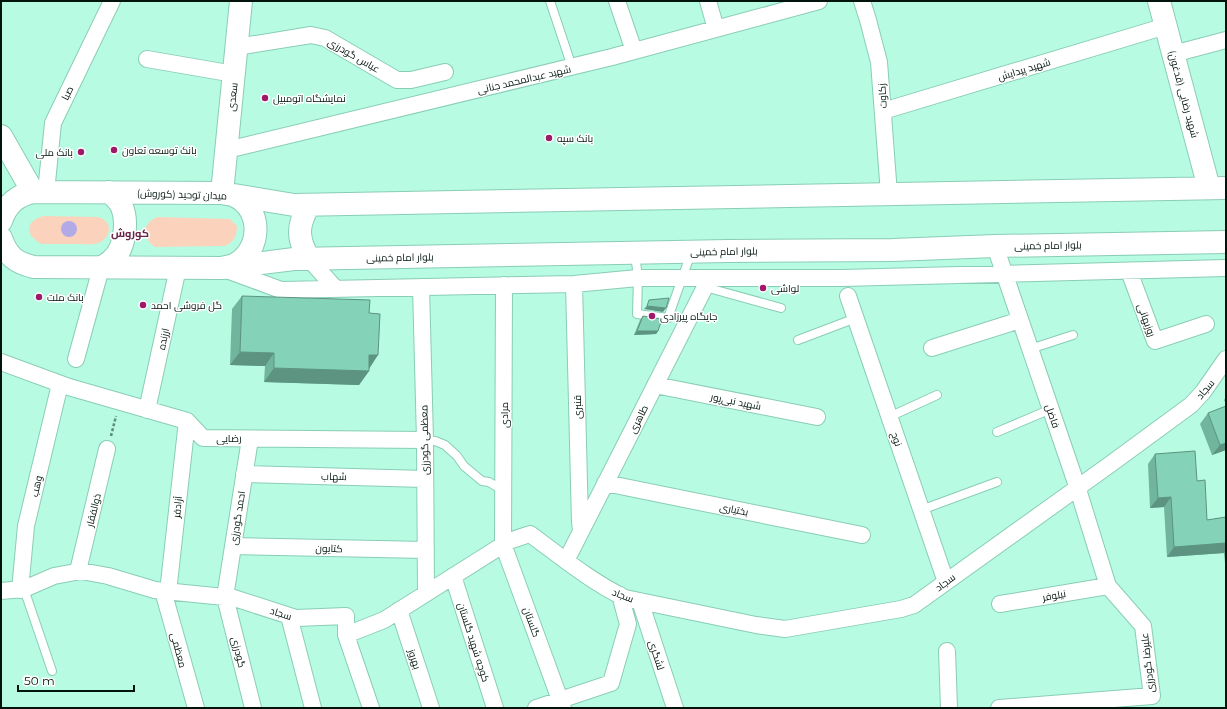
<svg xmlns="http://www.w3.org/2000/svg" width="1227" height="709" font-family="Montserrat,Cairo,sans-serif">
	<rect width="100%" height="100%" fill="#b7fbe3"/>
	<path fill="#fbd3bc" d="M 44,216 L 98,217 C 115,221 111,241 95,244 C 90,245 84,244 79,244 C 67,244 54,244 42,244 C 25,236 24,221 44,216 Z
		M 157,217 L 230,219 L 237,226 C 237,236 234,242 225,246 L 155,247 C 141,237 142,224 157,217 Z"/>
	<path fill="#b2aae6" d="M61 229a8 8 0 1 1 16 0a8 8 0 1 1-16 0Z"/>
	<g fill="none" stroke-linecap="round" stroke-linejoin="round">
		<defs>
			<path id="lane" d="M 550,1 L 572,67
				M 635,254 L 638,278 L 637,314 L 668,318 L 691,253
				M 705,287 L 781,308
				M 798,340 L 856,318
				M 1030,349 L 1073,335
				M 889,417 L 937,395
				M 997,432 L 1051,409
				M 425,440 L 435,441 L 445,445 L 457,456 L 464,466 L 482,481 L 489,482 L 504,491
				M 921,510 L 997,482
				M 24,589 L 52,671"/>
			<path id="street" d="M 617,1 L 634,51
				M 708,1 L 716,29
				M 862,1 L 868,20 L 879,62 L 889,194
				M 237,47 L 311,35 L 325,38 L 397,80 L 411,80 L 445,72
				M 1173,54 L 1226,40
				M 147,59 L 234,74
				M 883,111 L 1166,26
				M 227,150 L 612,57 L 819,1
				M 46,192 L 53,123 L 112,1
				M 995,246 L 1076,483 L 1108,586 L 1143,626 L 1152,696 L 999,708
				M 309,259 L 336,289
				M 224,269 L 281,290 L 574,284 L 638,278 L 842,278 L 1226,268
				M 1129,271 L 1155,341 L 1206,324
				M 574,284 L 580,522 L 581,530
				M 504,285 L 503,544 L 563,708
				M 421,287 L 425,440 L 426,593
				M 848,296 L 946,582
				M 932,348 L 1020,320
				M 76,359 L 101,268
				M 1,362 L 69,387 L 187,421 L 203,438 L 425,440
				M 655,385 L 817,417
				M 147,410 L 178,268
				M 250,439 L 225,597 L 253,708
				M 244,474 L 425,479
				M 605,483 L 862,535
				M 233,546 L 426,550
				M 566,561 L 705,287 L 711,278
				M 78,571 L 107,449
				M 453,576 L 495,708
				M 20,590 L 26,526 L 60,384
				M 1,591 L 24,589 L 54,576 L 81,571 L 108,576 L 155,590 L 234,598 L 296,618 L 346,616 L 346,635 L 384,620 L 509,541 L 530,534 C 560,556 590,581 625,598 L 756,625 L 785,629 L 901,609 L 914,605 L 1112,463 L 1191,405 L 1203,392 L 1226,359
				M 163,591 L 196,708
				M 168,592 L 187,421
				M 640,601 L 675,708
				M 1000,604 L 1108,586
				M 399,610 L 431,708
				M 289,616 L 313,708
				M 346,635 L 371,708
				M 947,651 L 949,708
				M 536,708 L 611,683 L 628,624 L 620,595"/>
			<path id="secondary" d="M 1159,1 L 1209,188
				M 1,136 L 33,192
				M 222,193 L 241,1
				M 234,195 L 294,205 L 1226,188
				M 309,205 C 297,226 297,238 309,259
				M 1,221 C 7,204 16,196 33,192 L 222,193 C 226,194 231,194 235,196 C 263,209 262,251 234,265 C 231,266 226,267 222,268 L 34,267 C 16,263 7,256 1,238
				M 101,268 C 105,265 109,263 112,260 C 125,249 128,222 122,207 C 119,200 114,196 109,192
				M 222,268 L 294,259 L 729,251 L 893,250 L 995,246 L 1226,242"/>
		</defs>
		<use href="#lane" stroke="#8acdb7" stroke-width="10"/>
		<use href="#street" stroke="#8acdb7" stroke-width="18"/>
		<use href="#secondary" stroke="#8acdb7" stroke-width="24"/>
		<path stroke="#5e8b7b" stroke-width="2.5" stroke-dasharray="3 2" stroke-linecap="butt" d="M 111,436 L 116,416"/>
		<use href="#lane" stroke="#fff" stroke-width="8"/>
		<use href="#street" stroke="#fff" stroke-width="16"/>
		<use href="#secondary" stroke="#fff" stroke-width="22"/>
	</g>
	<path fill="#72b59e" d="M 242,296 L 369,313 L 369,371 L 359,385 L 264,382 L 265,366 L 230,365 L 232,309 Z
		M 643,316 L 658,331 L 656,334 L 634,335 L 640,320 Z
		M 1226,397 L 1226,404 L 1224,400 Z
		M 1208,413 L 1226,450 L 1212,455 L 1200,424 Z
		M 1155,454 L 1197,481 L 1207,520 L 1226,517 L 1226,562 L 1225,563 L 1224,553 L 1167,557 L 1164,507 L 1150,508 L 1148,464 Z"/>
	<path fill="#5c9381" d="M 647,306 L 666,308 L 663,312 L 644,309 Z
		M 637,331 L 658,331 L 656,334 L 634,335 Z
		M 240,352 L 274,353 L 265,366 L 230,365 Z
		M 369,355 L 378,355 L 369,369 Z
		M 274,368 L 369,371 L 359,385 L 264,382 Z
		M 1226,443 L 1226,450 L 1212,455 L 1220,445 Z
		M 1171,497 L 1164,507 L 1150,508 L 1158,498 Z
		M 1226,543 L 1226,550 L 1224,553 L 1167,557 L 1174,547 Z"/>
	<path fill="#84d2b8" stroke="#5c9381" d="M 242,296 L 370,300 L 369,313 L 380,314 L 378,355 L 369,355 L 369,371 L 274,368 L 274,353 L 240,352 Z
		M 669,298 L 666,308 L 647,306 L 649,300 Z
		M 643,316 L 662,319 L 658,331 L 637,331 Z
		M 1226,406 L 1226,443 L 1220,445 L 1208,413 Z
		M 1195,451 L 1197,481 L 1205,480 L 1207,520 L 1226,517 L 1226,543 L 1174,547 L 1171,497 L 1158,498 L 1155,454 Z"/>
	<g fill="#9f1968" stroke="#fff" stroke-width="1.5">
		<circle cx="265" cy="98" r="4"/>
		<circle cx="549" cy="138" r="4"/>
		<circle cx="114" cy="150" r="4"/>
		<circle cx="81" cy="152" r="4"/>
		<circle cx="763" cy="288" r="4"/>
		<circle cx="39" cy="297" r="4"/>
		<circle cx="143" cy="305" r="4"/>
		<circle cx="652" cy="316" r="4"/>
	</g>
	<g text-anchor="middle" stroke-width="3" stroke-linejoin="round" paint-order="stroke">
		<g font-size="10" fill="#00140c" stroke="#fff">
			<text transform="translate(354 55) rotate(30)" y="4">عباس گودرزی</text>
			<text transform="translate(1024 69) rotate(-17)" y="4">شهید پیدایش</text>
			<text transform="translate(524 79) rotate(-13)" y="4">شهید عبدالمحمد جنانی</text>
			<text transform="translate(67 93) rotate(-64)" y="4">صبا</text>
			<text transform="translate(1184 94) rotate(75)" y="4">(قدغون) شهید رضایی</text>
			<text transform="translate(882 96) rotate(-94)" y="4">زکاوت</text>
			<text transform="translate(232 97) rotate(-84)" y="4">سعدی</text>
			<text transform="translate(182 194) rotate(2)" y="4">میدان توحید (کوروش)</text>
			<text transform="translate(1048 245) rotate(-1)" y="4">بلوار امام خمینی</text>
			<text transform="translate(724 251) rotate(-1)" y="4">بلوار امام خمینی</text>
			<text transform="translate(400 257) rotate(-1)" y="4">بلوار امام خمینی</text>
			<text transform="translate(1147 320) rotate(70)" y="4">روزبهانی</text>
			<text transform="translate(163 339) rotate(-78)" y="4">ارزنده</text>
			<text transform="translate(1205 389) rotate(-50)" y="4">سجاد</text>
			<text transform="translate(736 401) rotate(11)" y="4">شهید نبی‌پور</text>
			<text transform="translate(577 407) rotate(-91)" y="4">قنبری</text>
			<text transform="translate(504 415) rotate(-90)" y="4">مرادی</text>
			<text transform="translate(1053 416) rotate(71)" y="4">فاضل</text>
			<text transform="translate(638 419) rotate(-63)" y="4">طاهری</text>
			<text x="229" y="442">رضایی</text>
			<text transform="translate(897 439) rotate(71)" y="4">نوح</text>
			<text transform="translate(424 440) rotate(-91)" y="4">معظمی گودرزی</text>
			<text transform="translate(334 476) rotate(1)" y="4">شهاب</text>
			<text transform="translate(36 486) rotate(-77)" y="4">وهب</text>
			<text transform="translate(177 507) rotate(-84)" y="4">آزادفر</text>
			<text transform="translate(734 509) rotate(11)" y="4">بختیاری</text>
			<text transform="translate(93 510) rotate(-76)" y="4">ذوالفقار</text>
			<text transform="translate(237 518) rotate(-81)" y="4">احمد گودرزی</text>
			<text transform="translate(329 548) rotate(1)" y="4">کتایون</text>
			<text transform="translate(945 582) rotate(-36)" y="4">سجاد</text>
			<text transform="translate(623 595) rotate(21)" y="4">سجاد</text>
			<text transform="translate(1054 595) rotate(-10)" y="4">نیلوفر</text>
			<text transform="translate(281 613) rotate(17)" y="4">سجاد</text>
			<text transform="translate(532 622) rotate(70)" y="4">گلستان</text>
			<text transform="translate(474 642) rotate(72)" y="4">کوچه شهید گلستان</text>
			<text transform="translate(179 650) rotate(75)" y="4">معظمی</text>
			<text transform="translate(239 652) rotate(76)" y="4">گودرزی</text>
			<text transform="translate(657 655) rotate(72)" y="4">لشگری</text>
			<text transform="translate(415 659) rotate(72)" y="4">بهروز</text>
			<text transform="translate(1147 663) rotate(-96)" y="4">علیرضا گودرزی</text>
		</g>
		<g font-size="10" fill="#00140c" stroke="#fff" text-anchor="start">
			<text x="273" y="102">نمایشگاه اتومبیل</text>
			<text x="557" y="142">بانک سپه</text>
			<text x="122" y="154">بانک توسعه تعاون</text>
			<text x="73" y="156" text-anchor="end">بانک ملی</text>
			<text x="771" y="292">لواشی</text>
			<text x="47" y="301">بانک ملت</text>
			<text x="151" y="309">گل فروشی احمد</text>
			<text x="660" y="320">جایگاه پیرزادی</text>
		</g>
		<g font-size="11" font-weight="bold" fill="#652646" stroke="#fff">
			<text x="130" y="237">کوروش</text>
		</g>
	</g>
	<rect width="1227" height="709" fill="none" stroke="#00140c" stroke-width="4"/>
	<path d="M18 685v6h116v-6" fill="none" stroke="#00140c" stroke-width="2"/>
	<text x="24" y="685" font-size="12" fill="#00140c" stroke="#ffffff" stroke-width="3" paint-order="stroke">50 m</text>
</svg>
